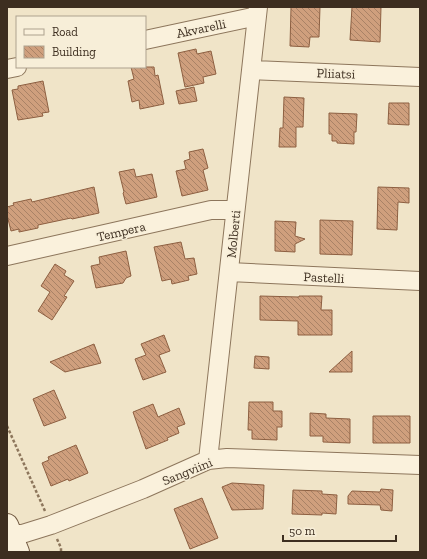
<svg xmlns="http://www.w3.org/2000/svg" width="427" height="559" font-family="'Zilla Slab',serif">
	<defs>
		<pattern id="building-back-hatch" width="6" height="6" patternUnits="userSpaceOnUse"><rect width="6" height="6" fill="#cf9f7d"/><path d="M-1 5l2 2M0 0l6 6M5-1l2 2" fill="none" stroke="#a98266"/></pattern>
	</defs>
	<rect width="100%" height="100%" fill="#f0e4c8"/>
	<path fill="url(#building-back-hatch)" stroke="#8d5f41" d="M 291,7 L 320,7 L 319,37 L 310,37 L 309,47 L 290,46 Z
		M 352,7 L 381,7 L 380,42 L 350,40 Z
		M 196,49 L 197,54 L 211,51 L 216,74 L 203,77 L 204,83 L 185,87 L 178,53 Z
		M 131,67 L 154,67 L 155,76 L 158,75 L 164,104 L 140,109 L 139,100 L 132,102 L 128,81 L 134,79 Z
		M 43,81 L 49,112 L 42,113 L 43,116 L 18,120 L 12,90 L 18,89 L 18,86 Z
		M 194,87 L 197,101 L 179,104 L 176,91 Z
		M 284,97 L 304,98 L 303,127 L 296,127 L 296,147 L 279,147 L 280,128 L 283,128 Z
		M 389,103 L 409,103 L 409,125 L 388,124 Z
		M 329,113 L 357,114 L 356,132 L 354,132 L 354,144 L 337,143 L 337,141 L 332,141 L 332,134 L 329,134 Z
		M 203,149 L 208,168 L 203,170 L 208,190 L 182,196 L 176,171 L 186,169 L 184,161 L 190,159 L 189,152 Z
		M 134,169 L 136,177 L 152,174 L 157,197 L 126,204 L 123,193 L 124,192 L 119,172 Z
		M 94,187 L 99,213 L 72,219 L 71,218 L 38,225 L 38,228 L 19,232 L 19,229 L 11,231 L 7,215 L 7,207 L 14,205 L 13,203 L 31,199 L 32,202 Z
		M 378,187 L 409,188 L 409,203 L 398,202 L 397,230 L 377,229 Z
		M 320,220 L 353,221 L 352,255 L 320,254 Z
		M 275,221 L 296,222 L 295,236 L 305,239 L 295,244 L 295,252 L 275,251 Z
		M 181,242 L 185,259 L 194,258 L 197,274 L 188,276 L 189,280 L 172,284 L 171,279 L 162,281 L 154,247 Z
		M 126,251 L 131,276 L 126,278 L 123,283 L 96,288 L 91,266 L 100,264 L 99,257 Z
		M 55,264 L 66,271 L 64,275 L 74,281 L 64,296 L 67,297 L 52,320 L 38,311 L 50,292 L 41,286 Z
		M 260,296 L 299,297 L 299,296 L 322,296 L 321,310 L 332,310 L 332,335 L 298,335 L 298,321 L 260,320 Z
		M 164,335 L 170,351 L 159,355 L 166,372 L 143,380 L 135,359 L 146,355 L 141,344 Z
		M 94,344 L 101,363 L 65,372 L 50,362 Z
		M 352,351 L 352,372 L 329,372 Z
		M 255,356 L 269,357 L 269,369 L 254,368 Z
		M 54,390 L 66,418 L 44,426 L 33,399 Z
		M 249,402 L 273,402 L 273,411 L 282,411 L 282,427 L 277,427 L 277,440 L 252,439 L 252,430 L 248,430 Z
		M 153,404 L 158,417 L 179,408 L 185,424 L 177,427 L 179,433 L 167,438 L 168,440 L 146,449 L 133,412 Z
		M 310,413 L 326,414 L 326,418 L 350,419 L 350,443 L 323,442 L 323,436 L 310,436 Z
		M 373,416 L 410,416 L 410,443 L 373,443 Z
		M 76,445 L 88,473 L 69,481 L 68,479 L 51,486 L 42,463 L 49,460 L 48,457 Z
		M 232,483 L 264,485 L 263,509 L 232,510 L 222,487 Z
		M 381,489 L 393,490 L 392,511 L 381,510 L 380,505 L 348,504 L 348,496 L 352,491 L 380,492 Z
		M 293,490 L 322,491 L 322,494 L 337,495 L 336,514 L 322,513 L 322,515 L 292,514 Z
		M 202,498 L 218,538 L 190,549 L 174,509 Z"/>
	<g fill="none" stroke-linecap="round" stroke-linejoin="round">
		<defs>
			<path id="street" d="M 145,40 L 257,16
				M 7,69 L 17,67
				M 251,70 L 420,77
				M 7,256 L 211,210 L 235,210
				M 229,272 L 420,281
				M 208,460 L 258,7
				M 11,534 L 22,534 L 51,525 L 143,489 L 208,460 L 227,458 L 420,465"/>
			<path id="secondary" d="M 7,525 L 18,552"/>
		</defs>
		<use href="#street" stroke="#8d765c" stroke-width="20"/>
		<use href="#secondary" stroke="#6f573f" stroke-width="24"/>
		<path stroke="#8d765c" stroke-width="2.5" stroke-dasharray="3 2" stroke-linecap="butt" d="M 7,426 L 45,511
			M 57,539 L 61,548 L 61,552"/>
		<use href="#street" stroke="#faf1dc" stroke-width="18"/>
		<use href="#secondary" stroke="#faf1dc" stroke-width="22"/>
	</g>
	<g text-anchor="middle" stroke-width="3" stroke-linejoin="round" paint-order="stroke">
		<g font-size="13" fill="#3d2e20" stroke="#f7eed8">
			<text transform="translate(201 28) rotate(-12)" y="5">Akvarelli</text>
			<text transform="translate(336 73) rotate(2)" y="5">Pliiatsi</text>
			<text transform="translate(121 231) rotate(-13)" y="5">Tempera</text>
			<text transform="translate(233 234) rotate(-84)" y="5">Molberti</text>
			<text transform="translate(324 277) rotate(3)" y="5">Pastelli</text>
			<text transform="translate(187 471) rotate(-22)" y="5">Sangviini</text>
		</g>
	</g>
	<rect width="427" height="559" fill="none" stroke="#3d2e20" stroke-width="16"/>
	<rect x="16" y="16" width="130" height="52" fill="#f7eed8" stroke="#ada18e"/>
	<rect x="24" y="29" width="20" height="6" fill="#faf1dc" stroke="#ada18e"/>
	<text x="52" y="36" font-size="12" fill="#3d2e20">Road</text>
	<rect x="24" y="46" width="20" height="12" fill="url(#building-back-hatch)" stroke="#ada18e"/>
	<text x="52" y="56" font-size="12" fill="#3d2e20">Building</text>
	<path d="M283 535v6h113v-6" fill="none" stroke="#3d2e20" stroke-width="2"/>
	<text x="289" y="535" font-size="12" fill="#3d2e20" stroke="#f7eed8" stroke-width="3" paint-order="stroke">50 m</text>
</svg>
